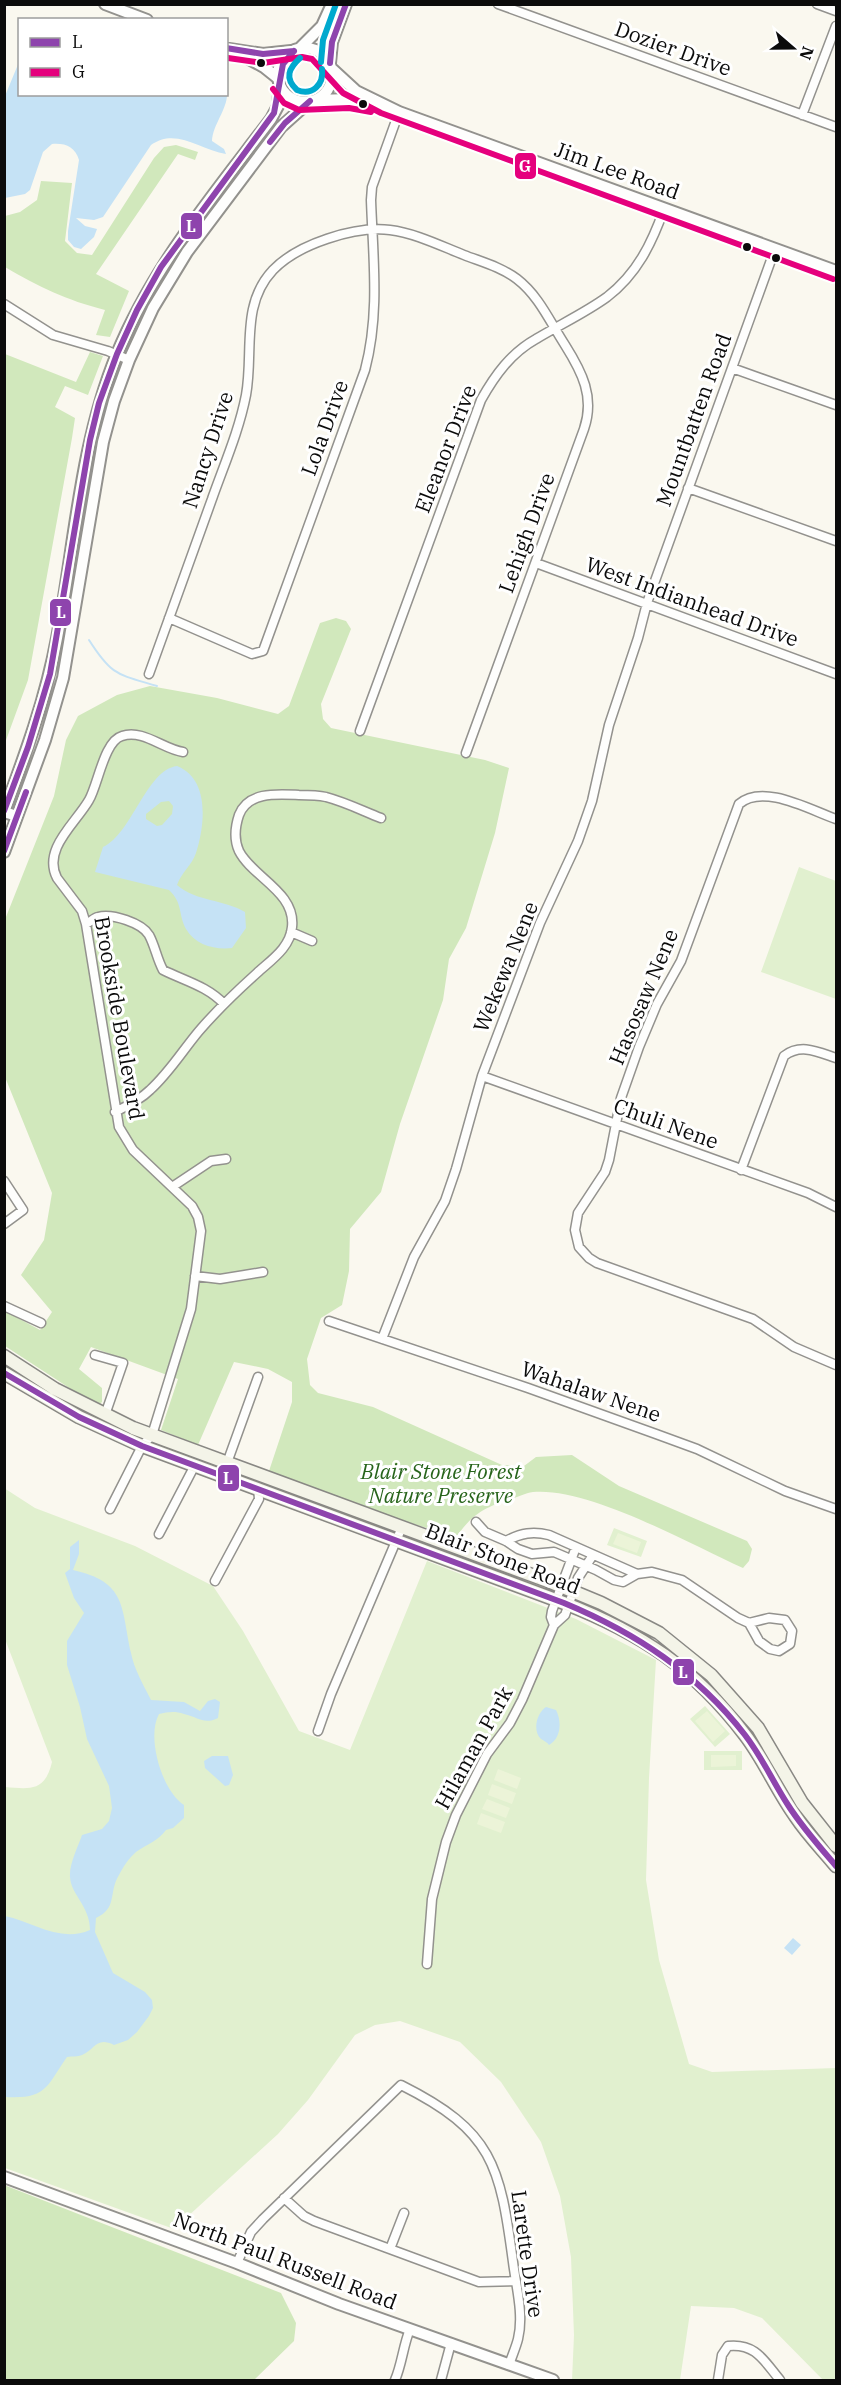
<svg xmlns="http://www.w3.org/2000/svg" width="841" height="2385" font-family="'IBM Plex Serif',serif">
	<rect width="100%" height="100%" fill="#faf8ef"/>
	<path fill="#e1f0cf" d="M 799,867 L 836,881 L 836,999 L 761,972 Z
		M 4,1488 L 35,1508 L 135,1546 L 213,1586 L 243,1631 L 299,1731 L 350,1750 L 427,1561 L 576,1619 L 656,1660 L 649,1778 L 646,1880 L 659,1960 L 689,2064 L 712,2072 L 836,2068 L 836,2380 L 823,2380 L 762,2318 L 734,2308 L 691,2306 L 680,2380 L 572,2380 L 574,2335 L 571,2257 L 560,2196 L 541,2142 L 501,2082 L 460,2042 L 400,2021 L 375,2025 L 355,2035 L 308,2100 L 278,2134 L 174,2229 L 5,2168 L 5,1787 C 30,1789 45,1792 52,1762 L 5,1639 Z
		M 614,1528 L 647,1541 L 641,1557 L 607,1545 Z
		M 705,1706 L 730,1734 L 715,1747 L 690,1719 Z
		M 704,1751 L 742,1751 L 742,1770 L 704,1770 Z"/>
	<path fill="#d1e8bc" d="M 176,145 L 198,152 L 195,160 L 178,154 L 96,274 L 129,291 L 110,337 L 96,335 L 105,310 C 66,300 39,287 5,267 L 5,216 L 20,212 L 37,200 L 41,181 L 72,183 L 65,241 L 77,253 L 92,255 L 154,158 L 164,147 Z
		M 90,352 L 103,356 L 88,395 L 65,386 L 55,407 L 75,418 L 72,438 L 28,680 L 5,743 L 5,354 L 76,382 Z
		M 336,618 L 346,621 L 351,629 L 321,704 L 323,719 L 331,728 L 485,760 L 509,768 L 495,833 L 466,928 L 449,959 L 443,1000 L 400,1124 L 381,1192 L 350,1229 L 349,1271 L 342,1305 L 321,1318 L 307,1359 L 310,1385 L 318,1393 L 373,1407 L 502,1465 L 524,1466 L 536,1457 L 572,1455 L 619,1486 L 747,1541 L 752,1549 L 749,1561 L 743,1568 C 690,1544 589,1487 533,1492 C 525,1493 518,1497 511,1499 C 483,1508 473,1514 456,1537 L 385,1515 L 269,1471 L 292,1402 L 292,1382 L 268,1369 L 234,1362 L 198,1445 L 161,1430 L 178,1379 L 91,1347 L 79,1369 L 102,1388 L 102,1402 L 97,1406 L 5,1346 L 5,1311 L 40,1330 L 52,1312 L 21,1275 L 44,1240 L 52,1193 L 5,1077 L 4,922 L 54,796 L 66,740 L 78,716 L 117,695 L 150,686 L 217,698 L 278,714 L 289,706 L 320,623 Z
		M 4,2185 L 281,2293 L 296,2323 L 294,2341 L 254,2380 L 5,2380 Z"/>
	<path fill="#ecf4d8" d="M 618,1533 L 641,1542 L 637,1553 L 613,1544 Z
		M 707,1711 L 725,1731 L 713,1742 L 695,1721 Z
		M 711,1755 L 736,1755 L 736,1766 L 711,1767 Z
		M 498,1769 L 521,1778 L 517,1789 L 494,1780 Z
		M 492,1784 L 516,1793 L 512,1804 L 488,1795 Z
		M 487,1799 L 510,1808 L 506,1818 L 482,1809 Z
		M 481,1813 L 505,1822 L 501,1833 L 477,1824 Z"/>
	<path fill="#c5e2f5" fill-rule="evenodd" d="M 19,62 L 20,94 L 226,94 L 227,90 C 229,108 213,123 212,141 L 224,149 L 226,154 C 200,150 176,127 151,145 L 103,217 L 94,220 L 76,218 L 85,226 L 97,229 L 94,237 L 81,249 L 74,247 L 68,240 L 68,231 L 79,160 C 75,147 66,143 52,144 L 43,152 L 30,190 L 25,194 L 5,198 L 5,96 Z
		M 177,766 C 210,779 205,825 196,853 C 192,865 181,873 177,885 C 197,902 223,899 245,912 L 246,928 L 232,948 C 215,950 195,945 186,929 C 178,914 183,903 169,890 L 95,872 L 103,847 C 132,834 146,770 177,766 ZM 169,801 L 173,806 L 172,814 L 162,825 L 157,826 L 146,819 L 146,814 L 161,802 Z
		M 79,1540 L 79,1554 L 73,1570 C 127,1582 121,1607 131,1653 C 134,1669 144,1686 151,1700 L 184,1702 L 200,1711 L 208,1701 L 215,1699 L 220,1702 L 218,1718 C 204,1725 198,1717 184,1714 C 175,1711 168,1712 159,1714 C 146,1737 162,1791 184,1805 L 184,1818 L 173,1828 L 166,1830 C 158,1841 147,1844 136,1852 C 129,1858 123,1867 119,1875 C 108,1893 118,1908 96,1918 L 95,1932 L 113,1973 L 145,1992 L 152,2000 L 153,2008 L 149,2016 L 137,2032 L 128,2040 L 114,2045 C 96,2036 95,2050 82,2055 C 78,2057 72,2056 67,2057 C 46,2087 47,2099 6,2097 L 5,1916 C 33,1922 60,1943 90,1930 C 90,1906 71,1895 70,1877 C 69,1864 78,1847 82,1835 L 102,1829 L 109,1821 L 112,1808 L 109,1786 L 87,1739 L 80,1707 L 67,1665 L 67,1641 L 84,1613 L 74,1598 L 65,1573 L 70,1569 L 70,1547 Z
		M 546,1707 L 556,1710 C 562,1722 561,1738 549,1745 C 547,1742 544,1741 541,1739 C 532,1730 537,1713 546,1707 Z
		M 212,1756 L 228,1756 L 233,1775 L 229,1785 L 225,1786 L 205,1768 L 204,1761 Z
		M 793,1938 L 801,1945 L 792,1955 L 784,1948 Z"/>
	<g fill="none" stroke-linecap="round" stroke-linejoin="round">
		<path stroke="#c5e2f5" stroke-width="2" d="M 89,640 C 112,676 117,674 157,686"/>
		<defs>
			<path id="minor" d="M 498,4 L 836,127
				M 817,4 L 836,11
				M 802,115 L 836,26
				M 4,304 L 53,335 L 108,351 L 129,360
				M 732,368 L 836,405
				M 688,488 L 836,541
				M 536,563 L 836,674
				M 169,618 L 252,654 L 263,651 L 365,370 C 380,313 373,258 371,200 L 372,187 L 399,112
				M 149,674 C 170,615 191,557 212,499 C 224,465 239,431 246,395 C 254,352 240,305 273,270 C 298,244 354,226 390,230 C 415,233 441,246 464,255 C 482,262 501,267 517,279 C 539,296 550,322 565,345 C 582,372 595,397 584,429 L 466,753
				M 360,731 L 481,400 C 495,375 511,353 536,339 C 559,325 585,313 607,297 C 637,274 652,243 664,209
				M 836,819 C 810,810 763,783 739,804 L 681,961 L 657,1004 L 639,1047 L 621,1098 L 609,1160 L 605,1172 L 578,1213 L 575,1230 L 579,1247 L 589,1258 L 597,1263 L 753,1319 L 794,1347 L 836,1365
				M 86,924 C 90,922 94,918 98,917 C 112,913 142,923 149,935 C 155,946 157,959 163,970 C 185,981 207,986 224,1004
				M 291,932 L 312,941
				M 482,1076 L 808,1193 L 836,1207
				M 115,1112 C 127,1106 140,1100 150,1090 C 169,1073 183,1050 199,1031 C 217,1010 237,991 257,973 C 271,960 290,948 292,927 C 296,892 252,877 239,851 C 234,840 235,827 239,815 C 248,791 278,794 299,795 C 307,795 317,795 326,797 C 345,802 363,811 381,818
				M 741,1170 L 784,1056 C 801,1043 818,1052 836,1058
				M 4,1181 L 23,1210 L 4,1224
				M 172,1187 L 211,1161 L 226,1159
				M 195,1276 L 220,1279 L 263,1272
				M 4,1306 L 41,1323
				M 329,1321 L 528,1388 L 656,1434 L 697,1449 L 785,1491 L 836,1509
				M 382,1339 L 414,1257 L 445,1201 L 456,1169 L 482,1076 L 540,923 L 578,841 L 592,801 L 609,725 L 638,638 L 647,603 L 775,249
				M 95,1355 L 123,1363 L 105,1415
				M 227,1463 L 258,1377
				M 110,1509 L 142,1446 L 152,1435 L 191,1309 L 201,1231 L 198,1217 L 192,1206 L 133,1150 L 119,1127 L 86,924 L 82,911 L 57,878 C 42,849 76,823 89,800 C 98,785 104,741 122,736 C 143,729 163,749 183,752
				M 476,1522 L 485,1532 L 506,1541 L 518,1549 L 532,1554 L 554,1552 L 596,1570 L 614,1580 L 623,1582 L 637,1574 L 652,1572 L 682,1580 L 738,1618 L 749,1623 L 759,1641 L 770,1649 L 779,1651 L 790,1644 L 792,1631 L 785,1620 L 769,1618 L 749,1623
				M 159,1534 L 195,1465
				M 506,1541 C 521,1533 533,1531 549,1535 L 637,1574
				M 215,1581 L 259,1499 L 258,1488
				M 554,1625 L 551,1617 L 552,1611 L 576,1547
				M 318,1731 L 331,1694 L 402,1527
				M 427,1964 L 432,1899 L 446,1842 L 456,1815 L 487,1754 L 510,1723 L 522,1700 L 554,1625 L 565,1615 L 578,1578 L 593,1555
				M 284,2198 L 304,2216 L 314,2221 L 479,2282 L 515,2281
				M 390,2249 L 404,2213
				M 237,2263 L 251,2232 L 263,2219 L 401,2085 C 493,2131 500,2165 513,2262 C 516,2286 524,2315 518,2339 C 516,2347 512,2356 509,2365
				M 395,2380 C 402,2364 403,2346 410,2329
				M 441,2380 L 451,2343
				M 718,2380 L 722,2355 L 728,2346 C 756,2343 764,2361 780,2380"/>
			<path id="tertiary" d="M 105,4 L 147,20
				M278 75a27 27 0 1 1 54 0a27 27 0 1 1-54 0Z
				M 229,49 L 263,54 L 291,51
				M 299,49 L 322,26 L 332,4
				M 240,54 L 264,67 L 279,79
				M 330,63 L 332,42 L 346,4
				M 331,68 L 356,91 L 399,112 L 836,271
				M 316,100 L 350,99 L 369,102
				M 17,816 L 4,812 C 25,755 46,698 57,638 C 75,543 80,444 117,354 C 153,266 214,194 271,119 L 278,106 L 280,84
				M 4,852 L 45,740 L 63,678 L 103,442 L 114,401 L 129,360 L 153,308 L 187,252 L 281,127 L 310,101
				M 4,2177 L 237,2263 L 339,2304 L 553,2380"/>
			<path id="secondary" d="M 4,1356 L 55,1389 L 133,1428 L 548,1581 L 601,1603 L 659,1633 L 711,1675 L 758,1728 L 802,1803 L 836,1846
				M 4,1373 L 79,1417 L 142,1446 L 564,1603 C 641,1633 695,1669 745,1735 C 765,1761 777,1791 796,1817 C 808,1835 823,1850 836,1866"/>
		</defs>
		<use href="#minor" stroke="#93928e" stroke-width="11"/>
		<use href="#tertiary" stroke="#93928e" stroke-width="14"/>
		<use href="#secondary" stroke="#898884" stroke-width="15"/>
		<use href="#minor" stroke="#fefefd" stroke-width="8"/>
		<use href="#tertiary" stroke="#fefefd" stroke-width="10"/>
		<use href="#secondary" stroke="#f4f4e8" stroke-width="12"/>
		<defs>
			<path id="bus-1" d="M 226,48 L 263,54 L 294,51
				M 330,63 L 332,42 L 346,4
				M 270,142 L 285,123 L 310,101
				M 4,811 L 28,747 L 50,674 L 90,440 L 99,403 L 117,354 L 137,310 L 161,267 L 274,113 L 283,64 L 294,51
				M 4,851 L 26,792
				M 4,1373 L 79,1417 L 142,1446 L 564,1603 C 636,1633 697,1673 745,1735 C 762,1757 773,1782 788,1805 C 802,1827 819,1846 836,1866"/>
			<path id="bus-2" d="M 228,58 L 263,63 L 302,57 L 312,59 L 343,93 L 381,113 L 833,279
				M 273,89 L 284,103 L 299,110 L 349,108 L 371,112"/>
			<path id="bus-3" d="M 300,58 C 289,68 284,78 297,90 C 312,96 324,85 322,69
				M 321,62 L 323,40 L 336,4"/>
		</defs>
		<use href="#bus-1" stroke="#fff" stroke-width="10"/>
		<use href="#bus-2" stroke="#fff" stroke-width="10"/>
		<use href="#bus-3" stroke="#fff" stroke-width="10"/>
		<use href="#bus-1" stroke="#8e44ad" stroke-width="6"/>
		<use href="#bus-2" stroke="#e5007d" stroke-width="6"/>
		<use href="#bus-3" stroke="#00a9ce" stroke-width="6"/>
	</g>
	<g fill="#0b0b0b" stroke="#fff" stroke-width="2">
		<circle cx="261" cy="63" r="5"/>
		<circle cx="363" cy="104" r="5"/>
		<circle cx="747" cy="247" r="5"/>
		<circle cx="776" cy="258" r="5"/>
	</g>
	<g text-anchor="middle" stroke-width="6" stroke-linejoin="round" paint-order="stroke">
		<g font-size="21" fill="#0b0b0b" stroke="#fff">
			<text transform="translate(673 49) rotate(20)" y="7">Dozier Drive</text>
			<text transform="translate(617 171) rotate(20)" y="7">Jim Lee Road</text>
			<text transform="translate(694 420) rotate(-70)" y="7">Mountbatten Road</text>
			<text transform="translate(325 428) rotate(-70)" y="7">Lola Drive</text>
			<text transform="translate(446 449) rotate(-69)" y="7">Eleanor Drive</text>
			<text transform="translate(208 450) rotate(-72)" y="7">Nancy Drive</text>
			<text transform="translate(527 533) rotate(-70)" y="7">Lehigh Drive</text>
			<text transform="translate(692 602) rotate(20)" y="7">West Indianhead Drive</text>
			<text transform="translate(506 967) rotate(-68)" y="7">Wekewa Nene</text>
			<text transform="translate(644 997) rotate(-67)" y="7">Hasosaw Nene</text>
			<text transform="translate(119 1018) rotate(80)" y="7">Brookside Boulevard</text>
			<text transform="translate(666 1124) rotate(20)" y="7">Chuli Nene</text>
			<text transform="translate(591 1392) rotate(19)" y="7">Wahalaw Nene</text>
			<text transform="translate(503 1559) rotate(21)" y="7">Blair Stone Road</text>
			<text transform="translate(474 1748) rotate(-61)" y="7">Hilaman Park</text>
			<text transform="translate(527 2254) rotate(82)" y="7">Larette Drive</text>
			<text transform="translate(285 2261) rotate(21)" y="7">North Paul Russell Road</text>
		</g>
		<g font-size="21" font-style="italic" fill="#27641b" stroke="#fff">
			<text x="441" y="1479">Blair Stone Forest<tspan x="441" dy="24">Nature Preserve</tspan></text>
		</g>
	</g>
	<g stroke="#fff" stroke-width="2">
		<rect x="514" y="152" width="23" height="28" rx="6" fill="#e5007d"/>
		<rect x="180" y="212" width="23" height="28" rx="6" fill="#8e44ad"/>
		<rect x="49" y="598" width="23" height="29" rx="6" fill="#8e44ad"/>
		<rect x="217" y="1464" width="23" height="28" rx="6" fill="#8e44ad"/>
		<rect x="672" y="1658" width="23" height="28" rx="6" fill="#8e44ad"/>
	</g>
	<g font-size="16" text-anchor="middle" font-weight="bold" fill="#fff">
		<text x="525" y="172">G</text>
		<text x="191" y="232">L</text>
		<text x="61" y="618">L</text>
		<text x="228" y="1484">L</text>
		<text x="683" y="1678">L</text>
	</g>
	<rect width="841" height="2385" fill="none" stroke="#0b0b0b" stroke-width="12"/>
	<rect x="18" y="18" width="210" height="78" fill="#ffffff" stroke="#9d9d9d" stroke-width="1.5"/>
	<rect x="30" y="38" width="30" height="9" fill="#8e44ad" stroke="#9d9d9d" stroke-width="1.5"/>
	<text x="72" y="48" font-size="18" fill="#0b0b0b">L</text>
	<rect x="30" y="68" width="30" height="9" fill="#e5007d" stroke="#9d9d9d" stroke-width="1.5"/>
	<text x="72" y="78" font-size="18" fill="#0b0b0b">G</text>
	<g transform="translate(793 48) rotate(110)" stroke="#ffffff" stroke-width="4.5" paint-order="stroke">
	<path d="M0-4.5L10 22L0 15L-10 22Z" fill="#0b0b0b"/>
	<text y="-9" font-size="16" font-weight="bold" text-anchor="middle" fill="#0b0b0b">N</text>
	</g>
</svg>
